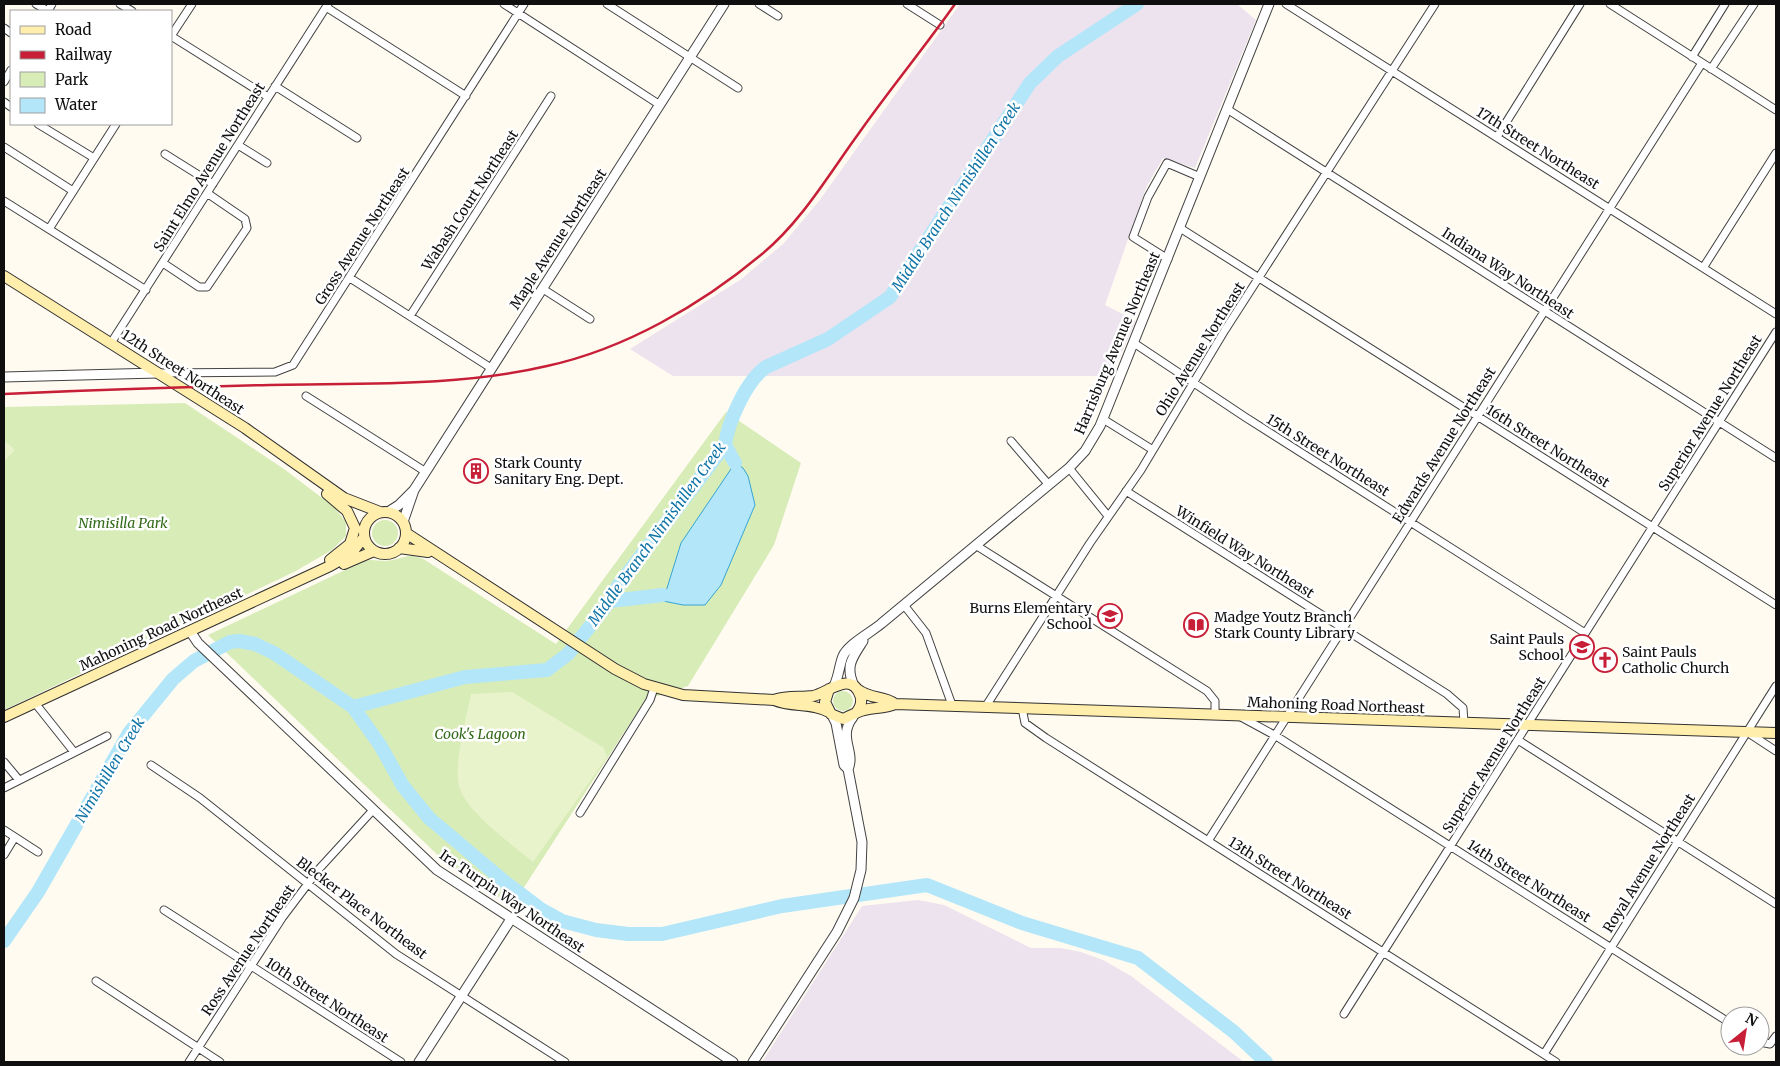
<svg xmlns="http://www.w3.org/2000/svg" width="1780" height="1066" font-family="Merriweather,serif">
	<rect width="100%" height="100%" fill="#fffbf1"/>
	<path fill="#ece3ee" d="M 960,4 L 1237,4 L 1256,20 L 1195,168 L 1163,158 L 1146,188 L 1105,305 L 1136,321 L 1111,376 L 673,376 L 630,349 L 740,280 L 783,244 L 819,201 Z
		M 918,900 L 944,905 L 1031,948 L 1060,948 L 1081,952 L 1103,960 L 1131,976 L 1244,1062 L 762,1062 L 862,906 Z"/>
	<path fill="#d8ecb8" d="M 185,403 L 284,469 L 334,507 L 346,522 L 346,536 L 332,550 L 294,572 L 4,710 L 4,407 Z
		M 726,412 L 801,463 L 774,545 L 688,686 L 645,700 L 512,906 L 446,863 L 208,635 L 364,561 C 372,559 377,561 385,561 C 403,560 407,551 425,560 L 556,644 Z
		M372 533a13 13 0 1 1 26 0a13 13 0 1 1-26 0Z
		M833 701a10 10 0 1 1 20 0a10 10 0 1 1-20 0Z"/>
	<path fill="#e9f3cb" d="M 4,440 L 15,450 L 4,461 Z
		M 512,692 L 604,748 L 607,757 L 533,862 C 513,845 468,813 460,789 C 452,768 467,716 471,694 Z"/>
	<path fill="#b3e6f9" stroke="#36a4d4" d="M 735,463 L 743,468 L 748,476 L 755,505 L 721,585 L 705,605 L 683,605 L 663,601 L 681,543 Z"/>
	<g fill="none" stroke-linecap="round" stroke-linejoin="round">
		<path stroke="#b3e6f9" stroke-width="14" d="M 725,445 L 735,463
			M 610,601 L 663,595
			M 353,707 L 465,677 L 547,670 L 568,654 L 610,601 L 618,586 L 725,445 C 728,422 746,381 766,367 L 828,339 L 890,297 L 1030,83 L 1058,56 L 1137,4
			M 4,941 L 38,892 L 129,733 L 173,679 L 194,661 L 230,642 L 239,641 L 255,644 L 274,653 L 353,707 L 380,745 L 403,786 L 429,818 L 505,882 L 542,910 L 562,921 L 596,930 L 628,934 L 662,934 L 782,906 L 927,885 L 1022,923 L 1138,958 L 1234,1032 L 1266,1062"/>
		<defs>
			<path id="minor" d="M 36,4 L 48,11
				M 120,4 L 132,11
				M 192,4 L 171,36 L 268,97
				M 504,4 L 660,105
				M 607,4 L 738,88
				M 759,4 L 778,16
				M 907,4 L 940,25
				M 1286,4 L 1776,314
				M 1610,4 L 1776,110
				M 326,7 L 466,96
				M 48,11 L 52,4
				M 4,28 L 11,33
				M 1692,57 L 1725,4
				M 1711,69 L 1754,4
				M 4,82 L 11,70
				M 275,86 L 357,138
				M 4,102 L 11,107
				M 1227,109 L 1776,458
				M 38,124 L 94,158
				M 1497,137 L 1580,4
				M 238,145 L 267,163
				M 4,147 L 73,191
				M 165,154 L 213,184
				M 4,201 L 146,290
				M 1180,228 L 1776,605
				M 49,229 L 116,124
				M 1168,259 L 1133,237 L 1148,197 L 1167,163 L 1200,177
				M 163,263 L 199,287 L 207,287 L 247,228 L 245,219 L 207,193
				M 1703,268 L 1776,153
				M 350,278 L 491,368
				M 543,289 L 590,319
				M 410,316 L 551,96
				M 111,343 L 328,4
				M 1134,343 L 1245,417 L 1585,633
				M 158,373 L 275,372 L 293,365 L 524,4
				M 306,396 L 426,472
				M 1103,419 L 1153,450
				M 1011,441 L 1049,485
				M 1069,468 L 1108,516
				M 1126,491 L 1447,694 L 1463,708 L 1464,723
				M 977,546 L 1207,691 L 1215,701 L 1215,714
				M 904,605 L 926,633 L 952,705
				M 35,703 L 74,752
				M 986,706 L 1090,543 L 1141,470 L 1225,330 L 1435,4
				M 1022,708 L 1025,723 L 1046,738 L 1556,1062
				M 1241,717 L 1276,736 L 1730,1023
				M 1747,732 L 1776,751
				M 1518,740 L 1776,904
				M 4,762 L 19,780
				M 151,765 L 200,798 L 396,954 L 565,1062
				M 4,788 L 107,736
				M 580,813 L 650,700 L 654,688
				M 4,830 L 38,852
				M 1208,841 L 1702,63
				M 4,855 L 15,837
				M 164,910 L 401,1062
				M 96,981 L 220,1062
				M 1344,1014 L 1776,332
				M 1760,1042 L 1770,1044 L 1776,1036
				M 1544,1054 L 1776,686
				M 189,1062 L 282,918 L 319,869 L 373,810"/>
			<path id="tertiary" d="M 4,377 L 158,373
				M 388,512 L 399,505 L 414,490
				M 403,522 L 414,490 L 724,4
				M 190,631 L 198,643 L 437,870 L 733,1062
				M 834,686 C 839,676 839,666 843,656 C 848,644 872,632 882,623 L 1069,468 L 1085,451 L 1100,426 L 1269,4
				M 854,686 C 845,666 852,658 863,641
				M 848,769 C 856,752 837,737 853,717
				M 419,1062 L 511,919
				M 753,1062 L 837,932 L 854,898 L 861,870 L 862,842 L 848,769 L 844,765 L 836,723 L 832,715"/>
			<path id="secondary" d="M 4,276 L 245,428 L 344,498 L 380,512
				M 327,494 L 347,511 L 355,528 L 350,544 L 330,560
				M364 533a21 21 0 1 1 42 0a21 21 0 1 1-42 0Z
				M 406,533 L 615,669 L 644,684 L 683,695 L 774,700 C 788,695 800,698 813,696 C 828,693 851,670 860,695 C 863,702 860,708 856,713 L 843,719 L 831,714 L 825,702 L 829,689
				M 399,548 L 428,552
				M 344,564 L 374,551
				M 857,689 C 871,700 883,695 895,704
				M 774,700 C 793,708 810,702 829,712
				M 856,713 C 869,706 882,710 895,704 L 1776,733
				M 4,717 L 330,566 L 351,554 L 364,537"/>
		</defs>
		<use href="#minor" stroke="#424242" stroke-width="9"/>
		<use href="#tertiary" stroke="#424242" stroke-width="11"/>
		<use href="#secondary" stroke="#313131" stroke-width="12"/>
		<use href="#minor" stroke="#fff" stroke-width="7"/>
		<use href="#tertiary" stroke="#fff" stroke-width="9"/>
		<use href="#secondary" stroke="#ffeeac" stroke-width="10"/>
		<path stroke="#c71f37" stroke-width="2.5" d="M 4,394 C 93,390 181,387 270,385 C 362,383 457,387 547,366 C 625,349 701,305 762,254 C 802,221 829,174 859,133 C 890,89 924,48 955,4"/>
	</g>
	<defs>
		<symbol id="building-ring" viewBox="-11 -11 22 22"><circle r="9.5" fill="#fff" stroke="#c71f37" stroke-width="1.5"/><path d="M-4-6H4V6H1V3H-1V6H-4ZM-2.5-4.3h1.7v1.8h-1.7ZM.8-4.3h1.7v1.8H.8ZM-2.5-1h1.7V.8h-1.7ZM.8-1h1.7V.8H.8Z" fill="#c71f37"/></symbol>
		<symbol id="school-ring" viewBox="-11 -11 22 22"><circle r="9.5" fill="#fff" stroke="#c71f37" stroke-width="1.5"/><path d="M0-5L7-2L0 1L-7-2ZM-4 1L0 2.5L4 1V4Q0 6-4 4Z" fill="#c71f37"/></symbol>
		<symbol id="library-ring" viewBox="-11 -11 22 22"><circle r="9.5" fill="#fff" stroke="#c71f37" stroke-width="1.5"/><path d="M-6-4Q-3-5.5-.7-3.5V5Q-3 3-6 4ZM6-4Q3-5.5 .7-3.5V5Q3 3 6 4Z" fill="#c71f37"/></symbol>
		<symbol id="church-ring" viewBox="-11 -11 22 22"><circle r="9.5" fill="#fff" stroke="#c71f37" stroke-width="1.5"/><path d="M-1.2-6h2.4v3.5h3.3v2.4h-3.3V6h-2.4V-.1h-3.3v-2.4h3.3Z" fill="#c71f37"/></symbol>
	</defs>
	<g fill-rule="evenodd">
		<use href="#building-ring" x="462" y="457" width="28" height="28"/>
		<use href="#school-ring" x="1096" y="602" width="28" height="28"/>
		<use href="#library-ring" x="1182" y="611" width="28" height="28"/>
		<use href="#school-ring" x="1568" y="633" width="28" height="28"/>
		<use href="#church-ring" x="1591" y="646" width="28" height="28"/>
	</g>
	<g text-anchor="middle" stroke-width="5" stroke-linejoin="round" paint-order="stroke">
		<g font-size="14" fill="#0f0f0f" stroke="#fff">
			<text transform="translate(1538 148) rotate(32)" y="5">17th Street Northeast</text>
			<text transform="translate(209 167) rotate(-58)" y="5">Saint Elmo Avenue Northeast</text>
			<text transform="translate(470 200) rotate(-57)" y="5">Wabash Court Northeast</text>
			<text transform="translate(362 236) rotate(-57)" y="5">Gross Avenue Northeast</text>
			<text transform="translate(558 239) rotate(-57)" y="5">Maple Avenue Northeast</text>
			<text transform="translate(1508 273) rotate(33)" y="5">Indiana Way Northeast</text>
			<text transform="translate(1117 343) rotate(-67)" y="5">Harrisburg Avenue Northeast</text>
			<text transform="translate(1200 349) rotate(-58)" y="5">Ohio Avenue Northeast</text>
			<text transform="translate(183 372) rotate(33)" y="5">12th Street Northeast</text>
			<text transform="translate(1710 413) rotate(-58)" y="5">Superior Avenue Northeast</text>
			<text transform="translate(1444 445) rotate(-58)" y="5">Edwards Avenue Northeast</text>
			<text transform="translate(1548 446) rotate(32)" y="5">16th Street Northeast</text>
			<text transform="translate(1328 455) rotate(32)" y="5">15th Street Northeast</text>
			<text transform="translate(1245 552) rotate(32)" y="5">Winfield Way Northeast</text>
			<text transform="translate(161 629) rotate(-25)" y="5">Mahoning Road Northeast</text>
			<text transform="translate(1336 705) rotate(2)" y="5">Mahoning Road Northeast</text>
			<text transform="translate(1494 755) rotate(-58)" y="5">Superior Avenue Northeast</text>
			<text transform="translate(1649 863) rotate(-58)" y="5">Royal Avenue Northeast</text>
			<text transform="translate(1290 878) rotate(32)" y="5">13th Street Northeast</text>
			<text transform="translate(1529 881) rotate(32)" y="5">14th Street Northeast</text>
			<text transform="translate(512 901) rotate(34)" y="5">Ira Turpin Way Northeast</text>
			<text transform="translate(362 908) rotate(37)" y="5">Blecker Place Northeast</text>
			<text transform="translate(248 950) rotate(-56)" y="5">Ross Avenue Northeast</text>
			<text transform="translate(327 1000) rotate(33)" y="5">10th Street Northeast</text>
		</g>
		<g font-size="14" fill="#0f0f0f" stroke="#fff" text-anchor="start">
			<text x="494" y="468">Stark County<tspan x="494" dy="16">Sanitary Eng. Dept.</tspan></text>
			<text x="1092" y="613" text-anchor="end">Burns Elementary<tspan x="1092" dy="16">School</tspan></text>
			<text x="1214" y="622">Madge Youtz Branch<tspan x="1214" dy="16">Stark County Library</tspan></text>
			<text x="1564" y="644" text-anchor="end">Saint Pauls<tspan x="1564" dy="16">School</tspan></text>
			<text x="1622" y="657">Saint Pauls<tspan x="1622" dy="16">Catholic Church</tspan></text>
		</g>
		<g font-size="14" font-style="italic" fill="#336b1b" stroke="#fff">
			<text x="123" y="528">Nimisilla Park</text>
			<text x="480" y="739">Cook's Lagoon</text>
		</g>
		<g font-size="15" font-style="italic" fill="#1175a8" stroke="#fff">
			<text transform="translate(956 197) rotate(-57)" y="5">Middle Branch Nimishillen Creek</text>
			<text transform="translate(657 534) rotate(-54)" y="5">Middle Branch Nimishillen Creek</text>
			<text transform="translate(110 770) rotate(-59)" y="5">Nimishillen Creek</text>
		</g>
	</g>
	<rect width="1780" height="1066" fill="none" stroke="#0f0f0f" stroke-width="10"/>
	<rect x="10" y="10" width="162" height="115" fill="#ffffff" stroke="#9f9f9f"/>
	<rect x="20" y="26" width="25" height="8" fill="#ffeeac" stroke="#9f9f9f"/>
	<text x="55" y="35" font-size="15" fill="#0f0f0f">Road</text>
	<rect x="20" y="51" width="25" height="8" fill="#c71f37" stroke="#9f9f9f"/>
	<text x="55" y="60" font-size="15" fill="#0f0f0f">Railway</text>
	<rect x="20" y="72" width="25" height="15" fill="#d8ecb8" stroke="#9f9f9f"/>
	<text x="55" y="85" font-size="15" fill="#0f0f0f">Park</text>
	<rect x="20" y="98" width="25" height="15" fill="#b3e6f9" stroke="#9f9f9f"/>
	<text x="55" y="110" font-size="15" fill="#0f0f0f">Water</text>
	<g transform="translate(1745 1031) rotate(30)"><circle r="24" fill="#ffffff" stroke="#9f9f9f"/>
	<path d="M0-4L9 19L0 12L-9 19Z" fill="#c71f37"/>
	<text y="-8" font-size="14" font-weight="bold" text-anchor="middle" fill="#0f0f0f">N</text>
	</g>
</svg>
